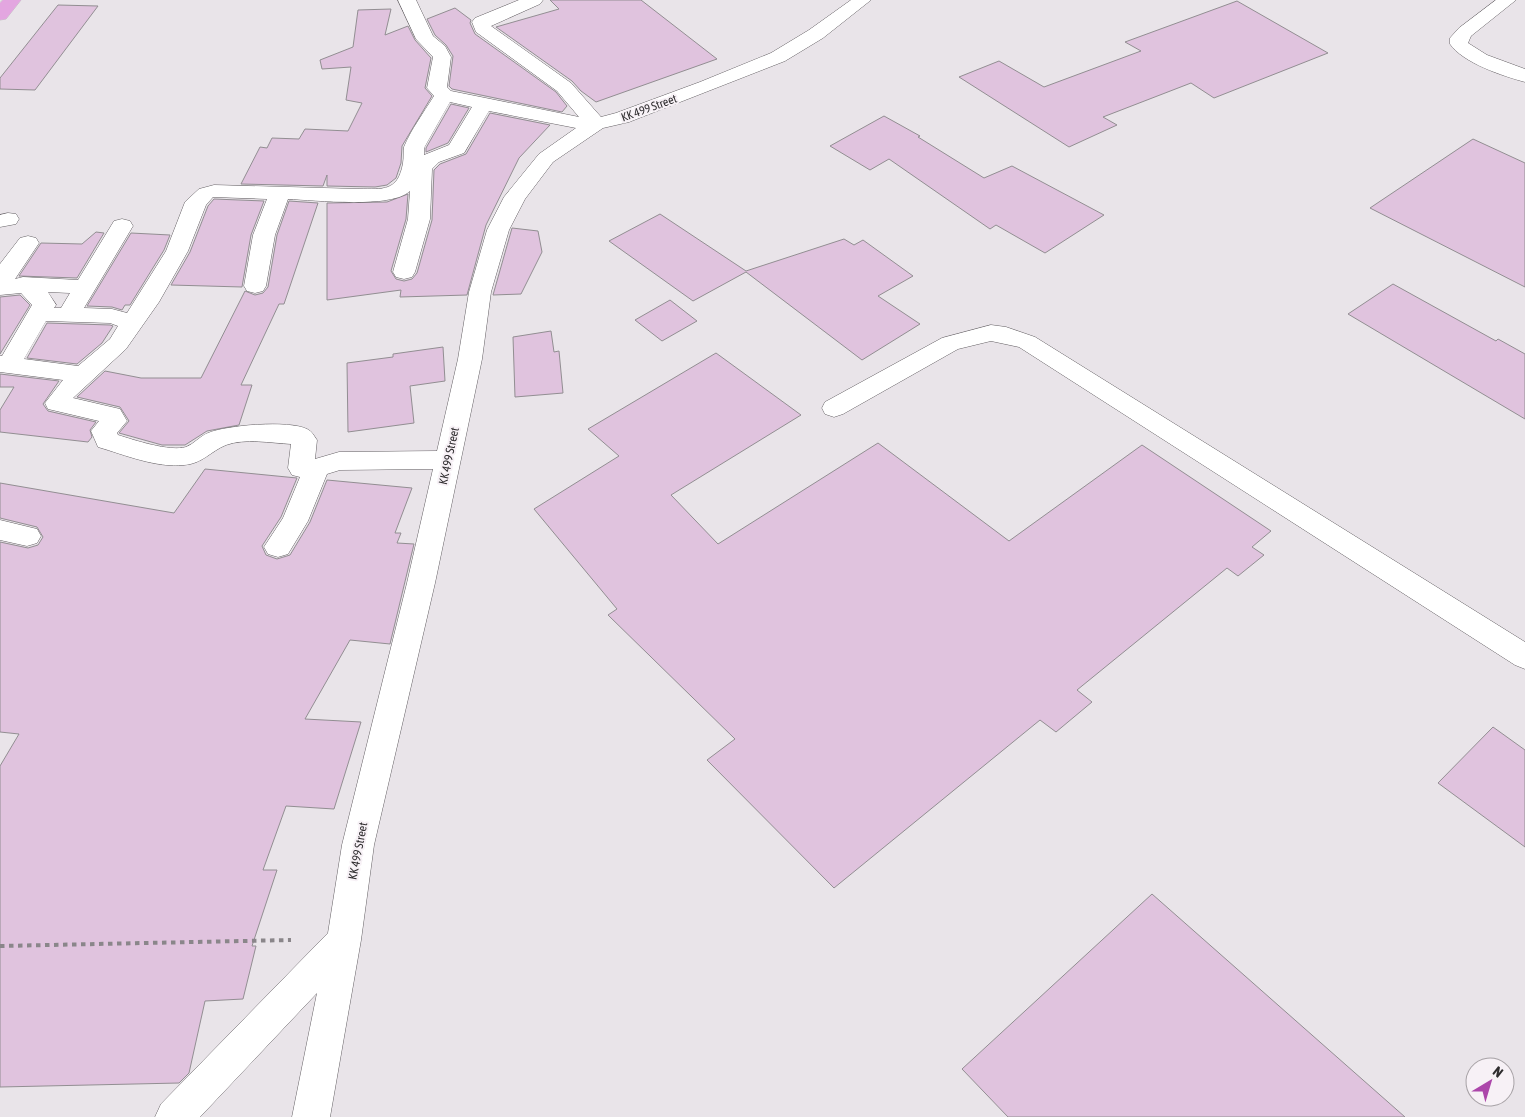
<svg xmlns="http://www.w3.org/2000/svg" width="1525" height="1117" font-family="'Asap Condensed',sans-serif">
	<rect width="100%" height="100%" fill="#e9e4e9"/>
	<path fill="#e0c3de" stroke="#928e92" d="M 550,0 L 641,0 L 717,59 L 596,102 L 581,91 L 572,81 L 496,27 L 559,9 Z
		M 1237,1 L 1328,53 L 1214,98 L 1191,83 L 1103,117 L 1117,125 L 1069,147 L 959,77 L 999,61 L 1044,87 L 1141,51 L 1125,42 Z
		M 58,5 L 98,6 L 35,90 L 0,89 L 0,78 Z
		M 455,8 L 471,20 L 470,23 L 475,34 L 556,92 L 567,106 L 562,112 L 452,89 L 449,86 L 453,56 L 446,45 L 435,35 L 427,19 Z
		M 391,9 L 385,35 L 408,26 L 415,40 L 431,58 L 425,88 L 432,96 L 402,146 L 401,163 L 396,178 L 387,185 L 375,187 L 327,186 L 327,175 L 323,186 L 241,184 L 260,147 L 267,148 L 272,138 L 299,139 L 305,129 L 348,131 L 362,103 L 346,100 L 351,67 L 322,69 L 320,60 L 353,47 L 358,10 Z
		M 451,104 L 469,108 L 448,143 L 426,152 L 426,148 Z
		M 490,113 L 550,125 L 519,158 L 486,225 L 467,295 L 400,297 L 401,290 L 327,300 L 327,203 L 387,202 L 408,194 L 406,219 L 391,271 L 396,279 L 404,281 L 412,279 L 417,273 L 432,220 L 434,170 L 440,164 L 466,154 Z
		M 884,116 L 920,136 L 918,137 L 984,178 L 1012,166 L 1104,215 L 1045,253 L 996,225 L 990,229 L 889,159 L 870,170 L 830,146 Z
		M 1473,139 L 1525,163 L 1525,287 L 1370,208 Z
		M 214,199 L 264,201 L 251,235 L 242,287 L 171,285 L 190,252 L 208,206 Z
		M 289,201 L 318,203 L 284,304 L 279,304 L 241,385 L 252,385 L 239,425 L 207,431 L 185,445 L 162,445 L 119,433 L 129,421 L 120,407 L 77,397 L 105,371 L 141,378 L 201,378 L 245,291 L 255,295 L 263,293 L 268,287 L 277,235 Z
		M 660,214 L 746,271 L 844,239 L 854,245 L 863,240 L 913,276 L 878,296 L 920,324 L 862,360 L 746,272 L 693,301 L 609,241 Z
		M 512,228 L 538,231 L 542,252 L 521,294 L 493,295 Z
		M 96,232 L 104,233 L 77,278 L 19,276 L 41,243 L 82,244 Z
		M 131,233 L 170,235 L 164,250 L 130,305 L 125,305 L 122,310 L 112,307 L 87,306 Z
		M 1393,284 L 1496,341 L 1498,339 L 1525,354 L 1525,419 L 1348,314 Z
		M 20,295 L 30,305 L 0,354 L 0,297 Z
		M 670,300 L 697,321 L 662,341 L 635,320 Z
		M 47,323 L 110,325 L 113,326 L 102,343 L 77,364 L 27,358 Z
		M 551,331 L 554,352 L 559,351 L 563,393 L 515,397 L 513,337 Z
		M 443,347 L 445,381 L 410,386 L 414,423 L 348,432 L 347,363 L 393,357 L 393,354 Z
		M 716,353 L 801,415 L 671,495 L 718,544 L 878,443 L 1009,541 L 1142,445 L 1271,531 L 1252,547 L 1264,555 L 1238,576 L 1227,568 L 1077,690 L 1092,702 L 1056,732 L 1040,720 L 834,888 L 707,760 L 735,739 L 608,615 L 617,609 L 534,509 L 619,456 L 588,429 Z
		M 0,374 L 59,381 L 43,404 L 48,411 L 96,422 L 90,430 L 92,437 L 88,442 L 0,432 L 0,410 L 14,387 L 0,387 Z
		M 205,469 L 297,478 L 281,517 L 262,546 L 266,555 L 277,559 L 290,555 L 310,522 L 327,480 L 412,488 L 395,533 L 401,533 L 397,543 L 414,544 L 390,644 L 350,640 L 305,719 L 361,722 L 334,809 L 286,806 L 263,870 L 277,870 L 252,946 L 256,946 L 243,999 L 205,1001 L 189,1073 L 179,1083 L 0,1087 L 0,766 L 19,734 L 0,732 L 0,542 L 28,548 L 38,545 L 43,537 L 37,527 L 0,518 L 0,483 L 174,513 Z
		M 1493,727 L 1525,750 L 1525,847 L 1438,783 Z
		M 1152,894 L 1405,1117 L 1008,1117 L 962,1069 Z"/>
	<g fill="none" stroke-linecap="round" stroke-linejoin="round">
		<defs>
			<path id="minor" d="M 398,0 L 416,0 L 433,36 L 445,46 L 451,57 L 447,87 L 451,91 L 579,117 L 557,91 L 476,32 L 472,22 L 475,18 L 519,0 L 543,0 L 540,4 L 491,26 L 571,83 L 601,117 L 616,113 L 700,82 L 771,53 L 809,30 L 851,0 L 871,0 L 823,38 L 785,61 L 629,122 L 603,128 L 553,162 L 525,199 L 509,230 L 491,292 L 482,359 L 435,583 L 374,845 L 361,940 L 330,1117 L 292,1117 L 317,993 L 200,1117 L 155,1117 L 161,1104 L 328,933 L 342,845 L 407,583 L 433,469 L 340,470 L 327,474 L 308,521 L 288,554 L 278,557 L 268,554 L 264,547 L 283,518 L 300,477 L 292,475 L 288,468 L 291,444 C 271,443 245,438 226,445 C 211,451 202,464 184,465 C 156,468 125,455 98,447 L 91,431 L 99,421 L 48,409 L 45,403 L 63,380 L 0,372 L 0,356 L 2,356 L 32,305 L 21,293 L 0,295 L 0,264 L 20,238 L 28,236 L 36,238 L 39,243 L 15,279 L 23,277 L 78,280 L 114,221 L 122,219 L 130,221 L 133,226 L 84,308 L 112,309 L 127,313 L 166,251 L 185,202 L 199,189 L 214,185 L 359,189 C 383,189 398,192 403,163 C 404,158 403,152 404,147 C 411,130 424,112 434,96 L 427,88 L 433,57 L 416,39 ZM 450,102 L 472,107 L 449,145 L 424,155 L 424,148 ZM 489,111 L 576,128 L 539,154 L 504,197 L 487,230 L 469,292 L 458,359 L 437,451 L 339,452 L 315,459 L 317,440 C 314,436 312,431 307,429 C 289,420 227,425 208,433 C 200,436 194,444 186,447 C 170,452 134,440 118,435 L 117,433 L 127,421 L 120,409 L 73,398 L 126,349 L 159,302 L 188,251 L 206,205 L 213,197 L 267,199 L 253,235 L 244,286 L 247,291 L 255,293 L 263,291 L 266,286 L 275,235 L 288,199 C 315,200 391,209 410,191 L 408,219 L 393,272 L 396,277 L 404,279 L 412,277 L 415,272 L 430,219 L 432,169 L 439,162 L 464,153 ZM 48,292 L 70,293 L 61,308 L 54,308 L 56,305 ZM 46,321 L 110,323 L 118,326 L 110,339 L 78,366 L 24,359 Z
				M 1496,0 L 1516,0 L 1471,36 L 1468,43 L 1487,55 L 1525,69 L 1525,82 C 1503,76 1463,63 1450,44 L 1450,38 L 1459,28 Z
				M 8,213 L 16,214 L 19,219 L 16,224 L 0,227 L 0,215 Z
				M 991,325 L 1006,327 L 1035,337 L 1525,642 L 1525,669 L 1515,665 L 1019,347 L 991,341 L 958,349 L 843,414 L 834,417 L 825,414 L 822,408 L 825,402 L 942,338 Z
				M 0,520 L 37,529 L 41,536 L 37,543 L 27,546 L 0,540 Z"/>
			<path id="major" d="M 3,0 L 21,0 L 6,19 L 0,20 L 0,3 Z"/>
		</defs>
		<use href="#minor" stroke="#646064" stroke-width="1"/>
		<use href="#major" stroke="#c4c4c4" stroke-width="1"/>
		<path stroke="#8a868a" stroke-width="4" stroke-dasharray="4.5 4.5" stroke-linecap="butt" d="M 0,946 L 291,940"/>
		<use href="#minor" fill="#fff" fill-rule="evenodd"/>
		<use href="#major" fill="#e3a6e0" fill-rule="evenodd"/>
	</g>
	<g text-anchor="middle" stroke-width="4" stroke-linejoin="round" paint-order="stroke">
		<g font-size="12" fill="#2e2c2e" stroke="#f7f1f6">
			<text transform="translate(649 108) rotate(-20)" y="4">KK 499 Street</text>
			<text transform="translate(449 456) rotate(-78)" y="4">KK 499 Street</text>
			<text transform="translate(358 851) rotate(-79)" y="4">KK 499 Street</text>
		</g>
	</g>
	<g transform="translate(1490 1082) rotate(38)"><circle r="24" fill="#f7f1f6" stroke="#a7a2a6"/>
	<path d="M0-4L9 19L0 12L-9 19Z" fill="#ac46aa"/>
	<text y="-8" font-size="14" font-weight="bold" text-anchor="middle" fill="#2e2c2e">N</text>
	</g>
</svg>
